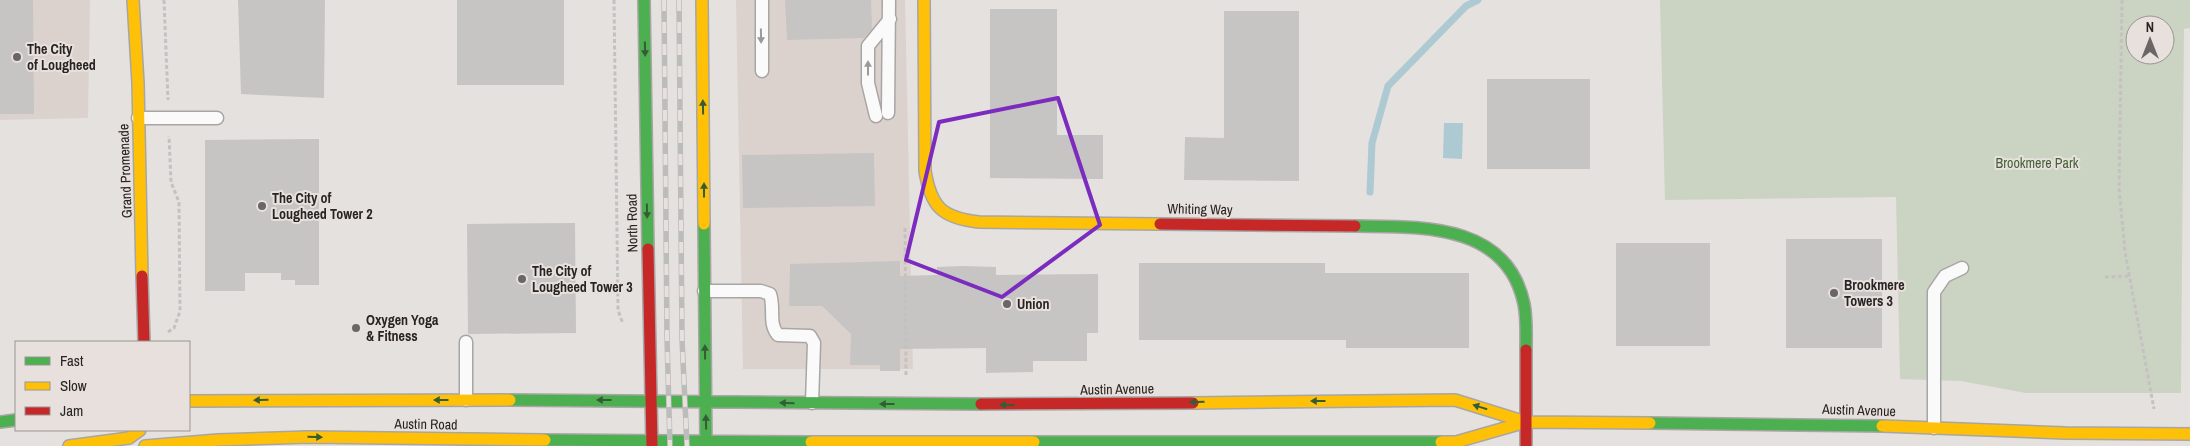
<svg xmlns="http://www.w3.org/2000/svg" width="2190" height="446" font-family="'Archivo Narrow',sans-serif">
	<rect width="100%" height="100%" fill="#e5e1df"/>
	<path fill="#dbd2ce" d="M 0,0 L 90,0 L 88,118 L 0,120 Z
		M 736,0 L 905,0 L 913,369 L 743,369 Z"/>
	<path fill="#cbd4c3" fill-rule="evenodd" d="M 1660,0 L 2190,0 L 2190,28 L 2184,29 L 2181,393 L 2026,393 L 1961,381 L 1900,379 L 1896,197 L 1665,200 ZM 2135,25 L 2165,25 L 2165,55 L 2135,55 Z"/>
	<path fill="#adc9d2" d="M 1444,123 L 1463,123 L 1462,159 L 1443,158 Z"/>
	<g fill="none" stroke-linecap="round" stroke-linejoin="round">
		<path stroke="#adc9d2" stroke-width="7" d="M 1370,192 L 1372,143 L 1388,86 L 1466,6 L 1478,0"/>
	</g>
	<path fill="#c7c4c4" d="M 0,0 L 33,0 L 34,114 L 0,114 Z
		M 238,0 L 325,0 L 324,98 L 241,94 Z
		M 457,0 L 564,0 L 564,85 L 457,85 Z
		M 785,0 L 871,0 L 872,29 L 864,38 L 787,40 Z
		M 990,9 L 1057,9 L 1057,135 L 1103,135 L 1103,179 L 990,178 Z
		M 1224,11 L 1299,11 L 1299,181 L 1184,180 L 1185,137 L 1224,138 Z
		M 1487,79 L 1590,79 L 1590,169 L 1487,169 Z
		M 319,139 L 319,285 L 295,285 L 295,280 L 281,280 L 281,273 L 245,273 L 245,291 L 205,291 L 205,140 Z
		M 874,153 L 875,206 L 743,208 L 742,155 Z
		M 575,223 L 576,333 L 468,334 L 467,224 Z
		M 1786,239 L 1882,239 L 1882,348 L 1786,348 Z
		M 1616,243 L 1710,243 L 1710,346 L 1616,346 Z
		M 900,261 L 900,276 L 937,275 L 937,267 L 962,266 L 996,267 L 996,275 L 1098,274 L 1098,333 L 1087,333 L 1087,361 L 1033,361 L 1033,372 L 986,373 L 986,348 L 900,349 L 900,371 L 880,371 L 880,365 L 850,365 L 851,334 L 822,306 L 789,306 L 790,264 Z
		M 1139,263 L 1325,263 L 1325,273 L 1469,273 L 1469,348 L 1346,348 L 1346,340 L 1139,340 Z"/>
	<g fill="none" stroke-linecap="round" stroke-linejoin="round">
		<defs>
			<path id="lane" d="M 762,0 L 762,71
				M 888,113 L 889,0
				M 876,116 L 868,83 L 868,46 L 890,19
				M 138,118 L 217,118
				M 704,291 L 761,291 L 770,294 C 775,308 768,324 778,335 L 810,336 L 814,343 L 812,403
				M 466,400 L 466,342
				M 1934,428 L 1934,292 L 1945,276 L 1962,268"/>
			<path id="fast" d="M 644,0 L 648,249
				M 704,224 L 706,446
				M 1355,226 C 1419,227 1507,222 1524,304 C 1527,319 1526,334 1526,350
				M 510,400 L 981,404
				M 0,422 L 16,420
				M 1650,423 L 1882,426
				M 545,440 L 811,442
				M 1034,442 L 1441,442"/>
			<path id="slow" d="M 133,0 L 138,83 L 142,276
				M 702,0 L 704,224
				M 924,0 L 925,171 C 931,207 942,218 979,222 L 1160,224
				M 189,401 L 510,400
				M 1193,403 L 1455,400 L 1526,422
				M 1882,426 L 2065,433 L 2190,434
				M 811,442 L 1034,442
				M 1441,442 L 1456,442 L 1526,422 L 1650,423
				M 69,446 L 129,438 L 140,430
				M 145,446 L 218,440 L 308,437 L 545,440"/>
			<path id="jam" d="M 1160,224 L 1355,226
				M 648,249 L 652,446
				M 142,276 L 144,342
				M 981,404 L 1193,403
				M 1526,446 L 1526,350"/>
		</defs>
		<use href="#lane" stroke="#a8a6a4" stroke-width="15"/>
		<use href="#fast" stroke="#a8a6a4" stroke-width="14"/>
		<use href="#slow" stroke="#a8a6a4" stroke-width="14"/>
		<use href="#jam" stroke="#a8a6a4" stroke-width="14"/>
		<path stroke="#c3c2c1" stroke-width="3" stroke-dasharray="4 2.5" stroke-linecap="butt" d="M 164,0 L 168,100
			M 614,0 L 618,310 L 623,324
			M 2122,0 L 2119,188 L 2125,252 L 2154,409
			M 905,228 L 906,375
			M 2105,277 L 2130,276
			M 168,332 L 174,328 L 180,311 L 179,202 L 171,182 L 169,136"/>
		<use href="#lane" stroke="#fbfafa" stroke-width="12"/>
		<use href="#fast" stroke="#4caf50" stroke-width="11"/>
		<use href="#slow" stroke="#ffc107" stroke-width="11"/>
		<use href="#jam" stroke="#c62828" stroke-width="11"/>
		<defs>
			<path id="rail" d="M 664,0 L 667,338 L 670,446
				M 679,0 L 682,339 L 687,446"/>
		</defs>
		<use href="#rail" stroke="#bcbcbb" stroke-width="5.5"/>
		<use href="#rail" stroke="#e7e0dd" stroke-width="4" stroke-dasharray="11" stroke-linecap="butt"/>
	</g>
	<defs><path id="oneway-solid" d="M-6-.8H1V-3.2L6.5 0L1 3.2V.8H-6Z" transform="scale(1.25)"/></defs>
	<g fill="#9c9a99">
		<use href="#oneway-solid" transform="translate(761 36) rotate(89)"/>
		<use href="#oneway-solid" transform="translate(868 68) rotate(-90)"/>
	</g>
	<g fill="#365c35">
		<use href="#oneway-solid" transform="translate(645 49) rotate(89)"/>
		<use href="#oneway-solid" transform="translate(703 107) rotate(-91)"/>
		<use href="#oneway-solid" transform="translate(704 190) rotate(-90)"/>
		<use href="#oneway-solid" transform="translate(647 211) rotate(89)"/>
		<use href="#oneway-solid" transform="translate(705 352) rotate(-91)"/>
		<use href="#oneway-solid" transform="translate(261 400) rotate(179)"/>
		<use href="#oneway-solid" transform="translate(441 400) rotate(-180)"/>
		<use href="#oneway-solid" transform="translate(604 400) rotate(-180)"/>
		<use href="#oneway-solid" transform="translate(1318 401) rotate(180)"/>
		<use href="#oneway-solid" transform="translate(1197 402) rotate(179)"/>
		<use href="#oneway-solid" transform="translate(787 403) rotate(-179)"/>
		<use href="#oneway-solid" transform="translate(887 404) rotate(-180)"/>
		<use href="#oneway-solid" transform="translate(1007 405) rotate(-179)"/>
		<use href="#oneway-solid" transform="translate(1480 407) rotate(-163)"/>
		<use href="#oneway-solid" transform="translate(706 422) rotate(-91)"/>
		<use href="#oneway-solid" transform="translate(315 437) rotate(1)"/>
	</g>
	<path fill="none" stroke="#7b2cbf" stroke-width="4" stroke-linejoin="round" d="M 1058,98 L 1100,225 L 1002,297 L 906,260 L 939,122 Z"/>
	<g fill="#6a6665" stroke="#e7e0dd" stroke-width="2">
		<circle cx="17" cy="57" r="5"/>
		<circle cx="262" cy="206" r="5"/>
		<circle cx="522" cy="279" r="5"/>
		<circle cx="1834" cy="293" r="5"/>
		<circle cx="1007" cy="304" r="5"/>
		<circle cx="356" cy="328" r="5"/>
	</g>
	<g text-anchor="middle" stroke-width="4" stroke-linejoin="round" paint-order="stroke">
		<g font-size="14" font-weight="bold" fill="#272423" stroke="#e7e0dd" text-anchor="start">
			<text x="27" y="54">The City<tspan x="27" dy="16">of Lougheed</tspan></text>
			<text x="272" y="203">The City of<tspan x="272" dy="16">Lougheed Tower 2</tspan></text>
			<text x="532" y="276">The City of<tspan x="532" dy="16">Lougheed Tower 3</tspan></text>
			<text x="1844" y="290">Brookmere<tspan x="1844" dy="16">Towers 3</tspan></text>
			<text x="1017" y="309">Union</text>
			<text x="366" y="325">Oxygen Yoga<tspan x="366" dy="16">&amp; Fitness</tspan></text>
		</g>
		<g font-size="14" fill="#446234" stroke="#e7e0dd">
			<text x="2037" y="168">Brookmere Park</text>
		</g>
		<g font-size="14" fill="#272423" stroke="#e7e0dd">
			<text transform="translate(125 171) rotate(-92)" y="5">Grand Promenade</text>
			<text transform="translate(1200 209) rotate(1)" y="5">Whiting Way</text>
			<text transform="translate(632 223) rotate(-91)" y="5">North Road</text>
			<text transform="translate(1117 389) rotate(-1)" y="5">Austin Avenue</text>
			<text transform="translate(1859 410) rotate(2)" y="5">Austin Avenue</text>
			<text transform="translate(426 424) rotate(1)" y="5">Austin Road</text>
		</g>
	</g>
	<rect x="15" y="341" width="175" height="90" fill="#e7e0dd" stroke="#9a9593"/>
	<rect x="25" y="357" width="25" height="8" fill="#4caf50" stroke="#9a9593"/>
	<text x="60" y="366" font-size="15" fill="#272423">Fast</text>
	<rect x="25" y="382" width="25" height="8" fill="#ffc107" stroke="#9a9593"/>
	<text x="60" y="391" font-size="15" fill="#272423">Slow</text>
	<rect x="25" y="407" width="25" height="8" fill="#c62828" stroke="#9a9593"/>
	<text x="60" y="416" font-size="15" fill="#272423">Jam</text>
	<g transform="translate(2150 40)"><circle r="24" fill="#e7e0dd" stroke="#9a9593"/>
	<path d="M0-4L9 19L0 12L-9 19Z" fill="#6a6665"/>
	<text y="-8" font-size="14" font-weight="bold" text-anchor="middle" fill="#272423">N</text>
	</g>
</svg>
